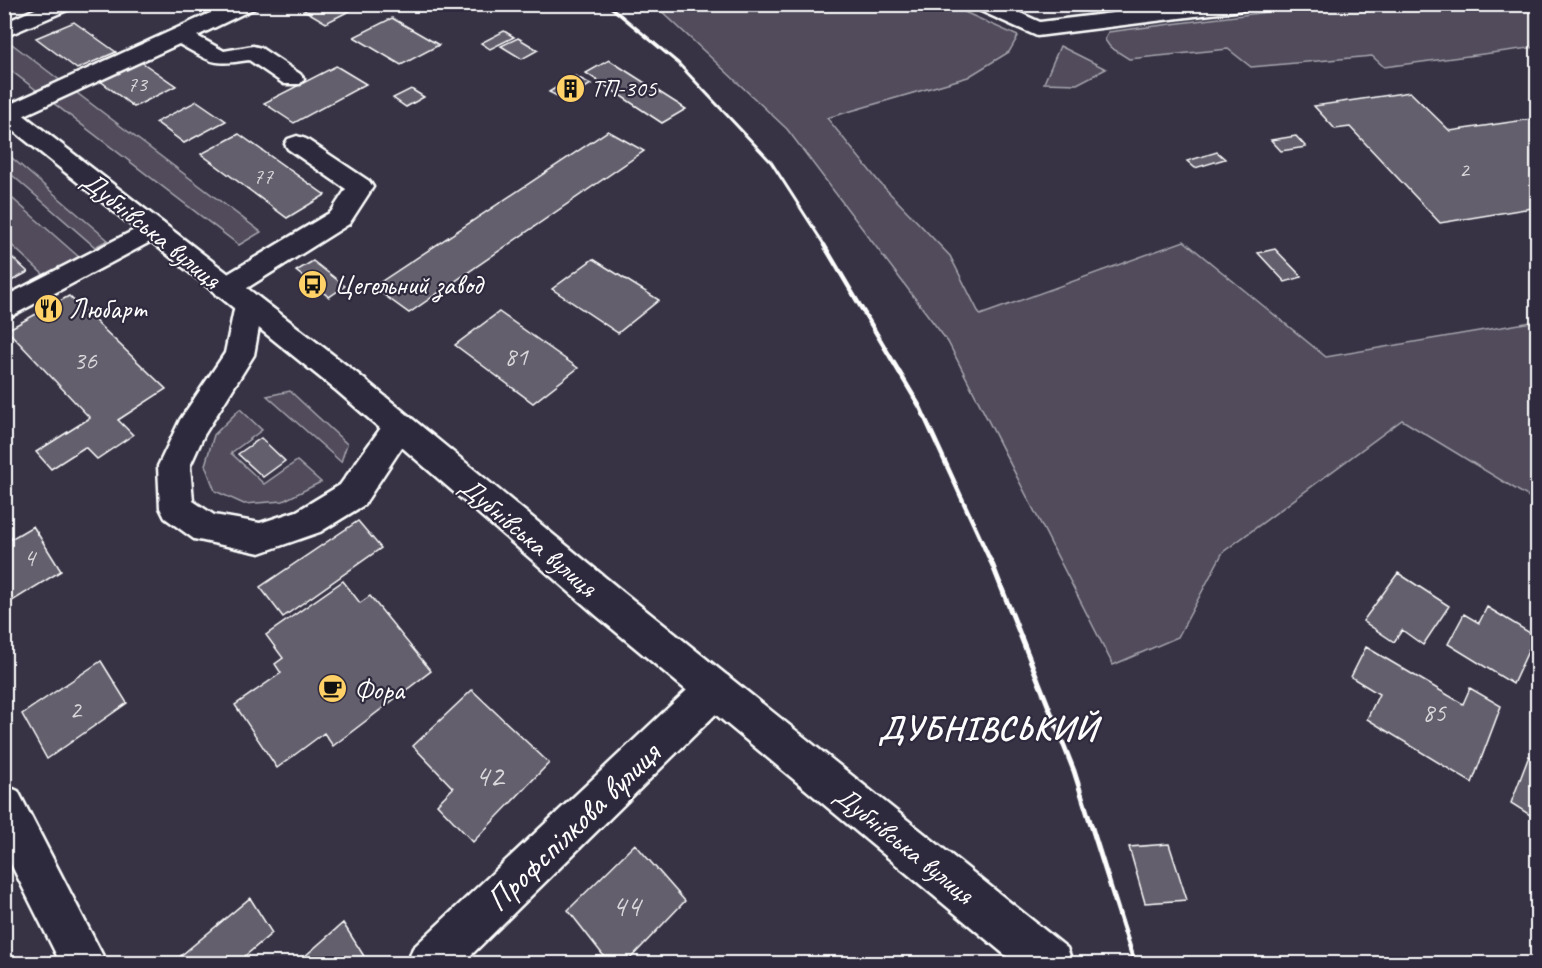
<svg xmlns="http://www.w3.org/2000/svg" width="1542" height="968" font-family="Caveat,sans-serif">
	<rect width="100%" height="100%" fill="#373345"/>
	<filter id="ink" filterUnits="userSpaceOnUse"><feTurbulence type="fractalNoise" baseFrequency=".0167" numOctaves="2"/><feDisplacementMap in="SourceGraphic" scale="12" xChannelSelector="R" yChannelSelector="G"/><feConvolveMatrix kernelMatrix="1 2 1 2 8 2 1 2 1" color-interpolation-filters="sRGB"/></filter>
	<g filter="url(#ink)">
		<path fill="#514c5c" stroke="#a8a6ae" stroke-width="1.5" d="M 1331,4 L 1537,5 L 1537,47 L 1384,67 L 1372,56 L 1251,67 L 1228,49 L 1129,59 L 1110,47 L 1105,40 L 1108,32 Z
			M 655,5 L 949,5 L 1018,36 L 1009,52 L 968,77 L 827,118 L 879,182 L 950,256 L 980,315 L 1184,241 L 1326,357 L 1537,321 L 1537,502 L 1402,420 L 1223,552 L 1178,637 L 1113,665 L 948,342 L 787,129 Z
			M 4,38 L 261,232 L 239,245 L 5,66 Z
			M 1060,46 L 1106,69 L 1077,84 L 1044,83 Z
			M 4,152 L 5,152 L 108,240 L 95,247 L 5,169 Z
			M 4,192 L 5,192 L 79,257 L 45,276 L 5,239 Z
			M 290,391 L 347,444 L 341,462 L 267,396 Z
			M 240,409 L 262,430 L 231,453 L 264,484 L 297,461 L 321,482 L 283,501 L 244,504 L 215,491 L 205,465 L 214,435 Z"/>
		<path fill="#635f6d" stroke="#fff" stroke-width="1.5" d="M 294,4 L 363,4 L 326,23 Z
			M 392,18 L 439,45 L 401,65 L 354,37 Z
			M 74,22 L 116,52 L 77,69 L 36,38 Z
			M 504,31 L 514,37 L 490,49 L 481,43 Z
			M 518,38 L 538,50 L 522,59 L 501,46 Z
			M 609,60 L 686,109 L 662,123 L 586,73 Z
			M 140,61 L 176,86 L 134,107 L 99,80 Z
			M 336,66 L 366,84 L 294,123 L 264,103 Z
			M 575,76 L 591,84 L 565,100 L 549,92 Z
			M 411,89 L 424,97 L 406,107 L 393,98 Z
			M 1410,92 L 1450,131 L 1538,118 L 1538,207 L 1440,223 L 1350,127 L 1335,129 L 1314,106 Z
			M 197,101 L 226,121 L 184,143 L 156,122 Z
			M 608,131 L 644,151 L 409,313 L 373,287 Z
			M 239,134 L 325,195 L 287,218 L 201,154 Z
			M 1296,136 L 1306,147 L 1281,151 L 1271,140 Z
			M 1217,152 L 1225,159 L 1195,168 L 1187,161 Z
			M 1275,249 L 1302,277 L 1285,282 L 1258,253 Z
			M 4,250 L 28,272 L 4,285 Z
			M 593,259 L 659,300 L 618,333 L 552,289 Z
			M 313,261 L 345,286 L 329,297 L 296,271 Z
			M 69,296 L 166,389 L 118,420 L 133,435 L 97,459 L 85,447 L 51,469 L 36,452 L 90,418 L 7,330 Z
			M 499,312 L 578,368 L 533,403 L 455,345 Z
			M 261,438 L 285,461 L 263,477 L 238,454 Z
			M 358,521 L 381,548 L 283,617 L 260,587 Z
			M 33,526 L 61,571 L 9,603 L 4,593 L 4,543 Z
			M 1398,573 L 1449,606 L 1423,645 L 1402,630 L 1394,642 L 1363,621 Z
			M 343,581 L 360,603 L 370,596 L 431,671 L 333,746 L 324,733 L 277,768 L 235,705 L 281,673 L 275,664 L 283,658 L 266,635 Z
			M 1487,607 L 1535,636 L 1513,684 L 1448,644 L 1464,614 L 1479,623 Z
			M 1366,647 L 1463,704 L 1470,688 L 1501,706 L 1472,783 L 1367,719 L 1379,694 L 1351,677 Z
			M 101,661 L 127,703 L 47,759 L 22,714 Z
			M 472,690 L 549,763 L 473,842 L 437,804 L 453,788 L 413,746 Z
			M 1529,756 L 1538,762 L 1538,820 L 1511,803 Z
			M 635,844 L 685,901 L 625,964 L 610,964 L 568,910 Z
			M 1169,844 L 1187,900 L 1145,903 L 1129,847 Z
			M 250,898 L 272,933 L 245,956 L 249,964 L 171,964 Z
			M 343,923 L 369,964 L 296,964 Z"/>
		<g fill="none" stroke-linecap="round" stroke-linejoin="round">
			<defs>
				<path id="minor" d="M 46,4 L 75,4 L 72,8 L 4,37 L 4,23 Z
					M 230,4 L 258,4 L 255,8 L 197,36 L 224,51 L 253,46 L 261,48 L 300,74 L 304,79 L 300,84 L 284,84 L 249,60 C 211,66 212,62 179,44 L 16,119 L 4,120 L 4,107 Z
					M 971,4 L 1000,4 L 1040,22 L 1186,4 L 1253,4 L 1243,10 L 1037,36 L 974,8 Z
					M 297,136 L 306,139 L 369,181 L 373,187 L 349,224 L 236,295 L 226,298 L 216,295 L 212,288 L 216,281 L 331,212 L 346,189 L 288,149 L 285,144 L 288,139 Z
					M 154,220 L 163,223 L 167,229 L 163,235 L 4,320 L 4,297 Z
					M 249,295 L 259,298 L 263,305 L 254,355 L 204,435 L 190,466 L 193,501 L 214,515 L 260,523 L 297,511 L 340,485 L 388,418 L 399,414 L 410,418 L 415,427 L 364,505 L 320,532 L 260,553 L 194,539 L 165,518 L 160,508 L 158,466 L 180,420 L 225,353 L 235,305 L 239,298 Z
					M 715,671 L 728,676 L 734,689 L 728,702 L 462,964 L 407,964 L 413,948 L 702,676 Z
					M 4,785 L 18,791 L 107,964 L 61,964 L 4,850 Z"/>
				<path id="major" d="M 4,104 L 12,106 L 359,375 L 623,592 L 1067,948 L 1073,964 L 1016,964 L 597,616 L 337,391 L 4,123 Z"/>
			</defs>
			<use href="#minor" stroke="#fff" stroke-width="5"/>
			<use href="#major" stroke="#fff" stroke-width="5"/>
			<use href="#minor" fill="#2f2a3d" fill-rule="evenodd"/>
			<use href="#major" fill="#2f2a3d" fill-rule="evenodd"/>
			<path stroke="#fff" stroke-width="3" d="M 607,4 L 678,63 L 771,162 L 825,246"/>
			<path stroke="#fff" stroke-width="4.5" d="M 824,245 L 920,407 L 991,562"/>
			<path stroke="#fff" stroke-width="5" d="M 991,561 L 1074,771 L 1135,964"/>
		</g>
	</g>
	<defs>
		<symbol id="building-disc" viewBox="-11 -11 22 22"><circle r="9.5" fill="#ffd166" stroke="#2f2a3d"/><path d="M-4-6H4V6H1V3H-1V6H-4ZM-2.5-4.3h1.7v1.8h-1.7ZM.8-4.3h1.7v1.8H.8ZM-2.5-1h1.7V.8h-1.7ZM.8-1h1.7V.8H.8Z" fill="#111"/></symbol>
		<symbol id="bus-disc" viewBox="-11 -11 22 22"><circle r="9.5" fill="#ffd166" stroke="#2f2a3d"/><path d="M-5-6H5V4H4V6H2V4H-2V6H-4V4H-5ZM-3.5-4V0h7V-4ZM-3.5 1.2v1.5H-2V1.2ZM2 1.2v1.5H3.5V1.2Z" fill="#111"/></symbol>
		<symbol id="restaurant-disc" viewBox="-11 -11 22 22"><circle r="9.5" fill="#ffd166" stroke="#2f2a3d"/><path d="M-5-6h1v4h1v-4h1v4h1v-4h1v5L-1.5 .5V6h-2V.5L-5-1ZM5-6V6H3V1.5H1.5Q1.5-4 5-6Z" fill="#111"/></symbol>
		<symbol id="cafe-disc" viewBox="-11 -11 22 22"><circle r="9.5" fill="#ffd166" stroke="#2f2a3d"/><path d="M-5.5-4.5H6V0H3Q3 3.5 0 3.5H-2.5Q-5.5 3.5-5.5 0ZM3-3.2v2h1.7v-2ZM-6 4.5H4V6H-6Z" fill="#111"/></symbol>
	</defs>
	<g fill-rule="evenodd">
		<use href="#building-disc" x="554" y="72" width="33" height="33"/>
		<use href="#bus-disc" x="296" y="268" width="33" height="33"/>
		<use href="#restaurant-disc" x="32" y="292" width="33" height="33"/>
		<use href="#cafe-disc" x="316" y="672" width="33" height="33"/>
	</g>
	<g text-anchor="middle" stroke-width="4.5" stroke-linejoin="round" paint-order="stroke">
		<g font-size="22" fill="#d8d7da">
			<text x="137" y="91">73</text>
			<text x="1464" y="177">2</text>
			<text x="263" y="183">77</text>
		</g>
		<g font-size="24" fill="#fff" stroke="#2f2a3d" text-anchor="start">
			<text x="591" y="96">ТП-305</text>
		</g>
		<g font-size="26" fill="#d8d7da">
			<text x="516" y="365">81</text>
			<text x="85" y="369">36</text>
			<text x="29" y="566">4</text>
			<text x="75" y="718">2</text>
			<text x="1434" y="721">85</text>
		</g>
		<g font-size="28" fill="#fff" stroke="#2f2a3d">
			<text transform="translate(152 229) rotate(39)" y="10">Дубнівська вулиця</text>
			<text transform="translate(529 536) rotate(40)" y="10">Дубнівська вулиця</text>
			<text transform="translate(905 844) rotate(39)" y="10">Дубнівська вулиця</text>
		</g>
		<g font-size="28" fill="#fff" stroke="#2f2a3d" text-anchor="start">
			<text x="334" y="294">Цегельний завод</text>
			<text x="69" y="318">Любарт</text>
			<text x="354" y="699">Фора</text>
		</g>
		<g font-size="32" fill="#d8d7da">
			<text x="489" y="786">42</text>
			<text x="626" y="916">44</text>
		</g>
		<g font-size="33" fill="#fff" stroke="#2f2a3d">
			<text transform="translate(572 826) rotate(-44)" y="12">Профспілкова вулиця</text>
		</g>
		<g font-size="34" font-weight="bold" letter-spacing="1.5" fill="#fff" stroke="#2f2a3d">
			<text x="988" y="739">ДУБНІВСЬКИЙ</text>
		</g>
	</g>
	<rect width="1542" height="968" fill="none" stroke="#2f2a3d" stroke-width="24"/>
	<rect x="12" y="12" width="1518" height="944" fill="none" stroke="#fff" stroke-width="2" filter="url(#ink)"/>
</svg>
